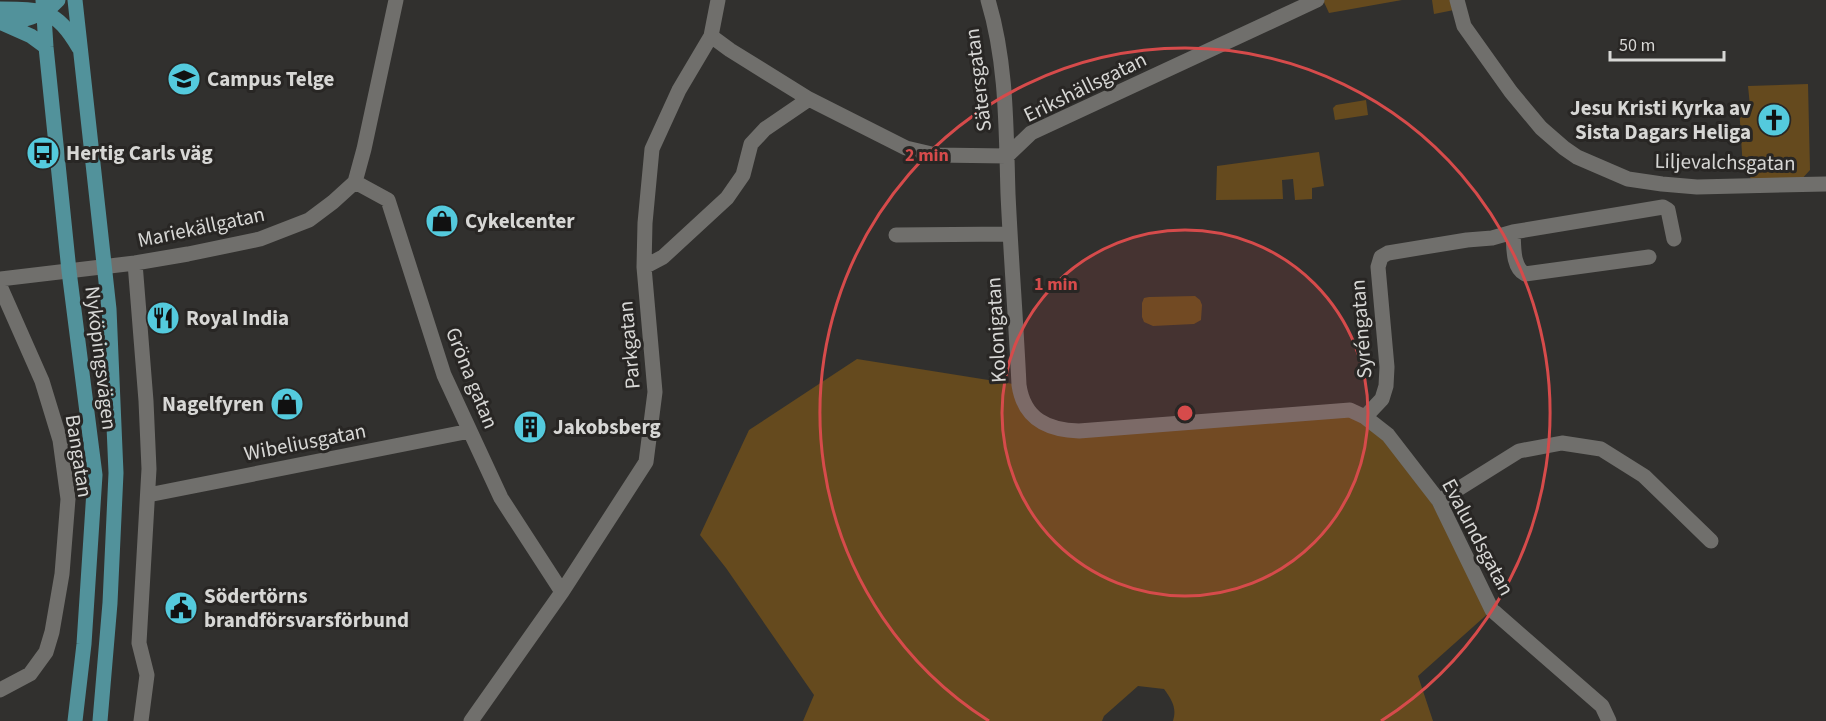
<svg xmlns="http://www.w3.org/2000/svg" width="1826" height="721" font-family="'Source Sans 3',sans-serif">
	<rect width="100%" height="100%" fill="#31302e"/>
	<path fill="#654a1e" d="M 1323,0 L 1402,0 L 1329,13 Z
		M 1432,0 L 1457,0 L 1459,9 L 1434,14 Z
		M 1808,84 L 1810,170 L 1799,182 L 1755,183 L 1743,169 L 1739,106 L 1750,106 L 1748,86 Z
		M 1366,100 L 1368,115 L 1335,120 L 1333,108 L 1336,105 Z
		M 1319,152 L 1324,186 L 1312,188 L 1312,199 L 1295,200 L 1293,179 L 1282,180 L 1283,199 L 1216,200 L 1217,166 Z
		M 1195,296 L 1200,300 L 1202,305 L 1201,320 L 1194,324 L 1153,326 L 1144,322 L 1142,317 L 1142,303 L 1144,298 L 1149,297 Z
		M 857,359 L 1019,385 L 1021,398 L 1051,426 L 1350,410 L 1404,454 L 1492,610 L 1418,676 L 1433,721 L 1173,721 C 1177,708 1172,700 1164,689 L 1138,686 L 1104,716 L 1102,721 L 803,721 L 814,695 L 726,568 L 700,535 L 749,430 Z"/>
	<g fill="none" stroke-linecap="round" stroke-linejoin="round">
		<path stroke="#706f6c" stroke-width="15" d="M 988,0 C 1007,63 1006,129 1008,194 C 1011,258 1016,321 1019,385 C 1024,419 1047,430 1079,431 L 1350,410 L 1365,417 L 1388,435 L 1439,501 L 1492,610 L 1602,706 L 1609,721
			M 1457,0 L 1464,26 L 1511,92 L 1541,128 L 1564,148 L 1577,157 L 1628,179 L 1662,184 L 1697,187 L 1826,184
			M 711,36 L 730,50 L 809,99 L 906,148 L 936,155 L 1007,156 L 1031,133 L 1317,0
			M 355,182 L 388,200 L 444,375 L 501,498 L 562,592
			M 1513,232 C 1514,245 1512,267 1525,274 L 1649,257
			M 896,235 L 1010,234
			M 135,263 L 146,401 L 149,469 L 139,643 L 147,675 L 141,721
			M 644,267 L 663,257 L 727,198 L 743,175 L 751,144 L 765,129 L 809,99
			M 0,279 L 135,263 L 188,254 L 260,239 L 309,220 L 333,202 L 355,182 L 364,149 L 396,0
			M 0,286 L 42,381 L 60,440 L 68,499 L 62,574 L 52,632 L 46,652 L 30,674 L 0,690
			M 1365,417 L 1382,399 L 1386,386 L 1387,367 L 1378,267 L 1381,257 L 1388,253 L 1467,240 L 1492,238 L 1513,232 L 1663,207 L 1668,210 L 1674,239
			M 148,495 L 470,431
			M 1439,501 L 1519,451 L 1562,443 L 1601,449 L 1644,476 L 1711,541
			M 471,721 L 562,592 L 646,462 L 655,392 L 644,267 L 645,223 L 652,149 L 679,90 L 711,36 L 718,0"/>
		<path stroke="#52929b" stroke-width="15" d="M 43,0 L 46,47 L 69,271 L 95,475 L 84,644 L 75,721
			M 75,0 L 109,309 L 116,473 L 110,603 L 100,721
			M 0,9 C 43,9 56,9 79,48
			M 0,23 C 20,22 44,16 58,0
			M 4,24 L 31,36 L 46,47"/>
	</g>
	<circle cx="1185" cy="413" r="183" fill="#d64b4b" fill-opacity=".12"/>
	<g fill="none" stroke="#d64b4b" stroke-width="3">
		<circle cx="1185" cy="413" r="183"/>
		<path d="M989 721A365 365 0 1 1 1381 721"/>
	</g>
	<defs>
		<symbol id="university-disc" viewBox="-11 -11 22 22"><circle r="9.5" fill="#54cadd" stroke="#282624"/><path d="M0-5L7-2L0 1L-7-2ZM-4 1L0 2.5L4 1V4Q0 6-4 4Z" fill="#111"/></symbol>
		<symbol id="church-disc" viewBox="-11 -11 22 22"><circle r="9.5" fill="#54cadd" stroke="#282624"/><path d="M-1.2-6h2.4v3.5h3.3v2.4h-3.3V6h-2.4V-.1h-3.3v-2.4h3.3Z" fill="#111"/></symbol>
		<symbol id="bus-disc" viewBox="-11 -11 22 22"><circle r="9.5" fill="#54cadd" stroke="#282624"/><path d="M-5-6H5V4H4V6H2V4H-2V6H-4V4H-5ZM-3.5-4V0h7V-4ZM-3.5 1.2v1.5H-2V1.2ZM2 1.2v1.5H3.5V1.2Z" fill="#111"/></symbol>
		<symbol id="shop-disc" viewBox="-11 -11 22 22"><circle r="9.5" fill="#54cadd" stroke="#282624"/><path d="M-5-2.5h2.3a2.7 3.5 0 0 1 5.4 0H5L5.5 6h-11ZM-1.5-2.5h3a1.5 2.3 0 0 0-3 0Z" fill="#111"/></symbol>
		<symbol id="restaurant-disc" viewBox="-11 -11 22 22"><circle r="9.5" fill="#54cadd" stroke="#282624"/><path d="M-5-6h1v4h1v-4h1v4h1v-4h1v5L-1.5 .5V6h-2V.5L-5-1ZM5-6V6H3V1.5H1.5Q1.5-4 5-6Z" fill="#111"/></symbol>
		<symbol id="building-disc" viewBox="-11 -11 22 22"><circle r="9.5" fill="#54cadd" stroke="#282624"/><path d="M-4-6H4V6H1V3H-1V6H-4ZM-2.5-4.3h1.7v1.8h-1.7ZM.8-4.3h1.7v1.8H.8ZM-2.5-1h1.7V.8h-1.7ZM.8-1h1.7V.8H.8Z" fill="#111"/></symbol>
		<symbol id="civic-disc" viewBox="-11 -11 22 22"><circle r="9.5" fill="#54cadd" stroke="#282624"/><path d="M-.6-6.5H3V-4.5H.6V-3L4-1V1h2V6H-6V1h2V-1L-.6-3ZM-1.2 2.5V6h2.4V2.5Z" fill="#111"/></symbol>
	</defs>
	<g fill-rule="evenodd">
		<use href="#university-disc" x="165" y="60" width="38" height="38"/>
		<use href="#church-disc" x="1755" y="101" width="38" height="38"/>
		<use href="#bus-disc" x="24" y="134" width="38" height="38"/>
		<use href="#shop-disc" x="423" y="202" width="38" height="38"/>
		<use href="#restaurant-disc" x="144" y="299" width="38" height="38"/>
		<use href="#shop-disc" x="268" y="385" width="38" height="38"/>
		<use href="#building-disc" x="511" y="408" width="38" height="38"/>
		<use href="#civic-disc" x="162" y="589" width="38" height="38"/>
	</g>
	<g text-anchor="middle" stroke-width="6" stroke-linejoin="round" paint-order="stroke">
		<g font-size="21" font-weight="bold" fill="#d7d7d5" stroke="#282624" text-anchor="start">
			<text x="207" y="86">Campus Telge</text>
			<text x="1751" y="115" text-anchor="end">Jesu Kristi Kyrka av<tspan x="1751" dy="24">Sista Dagars Heliga</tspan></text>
			<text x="66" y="160">Hertig Carls väg</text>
			<text x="465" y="228">Cykelcenter</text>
			<text x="186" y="325">Royal India</text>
			<text x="264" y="411" text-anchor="end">Nagelfyren</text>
			<text x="553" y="434">Jakobsberg</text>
			<text x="204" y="603">Södertörns<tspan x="204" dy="24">brandförsvarsförbund</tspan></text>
		</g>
		<g font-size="21" fill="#d7d7d5" stroke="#282624">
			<text transform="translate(978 80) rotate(-97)" y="7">Sätersgatan</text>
			<text transform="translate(1085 87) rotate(-26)" y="7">Erikshällsgatan</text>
			<text transform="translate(1725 162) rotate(1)" y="7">Liljevalchsgatan</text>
			<text transform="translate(201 227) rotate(-12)" y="7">Mariekällgatan</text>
			<text transform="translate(1361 329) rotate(-94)" y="7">Syréngatan</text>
			<text transform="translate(996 330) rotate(-93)" y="7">Kolonigatan</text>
			<text transform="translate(629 345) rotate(-95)" y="7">Parkgatan</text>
			<text transform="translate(101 358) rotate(83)" y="7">Nyköpingsvägen</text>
			<text transform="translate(472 378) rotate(68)" y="7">Gröna gatan</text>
			<text transform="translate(305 442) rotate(-11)" y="7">Wibeliusgatan</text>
			<text transform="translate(79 456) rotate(81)" y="7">Bangatan</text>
			<text transform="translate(1478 537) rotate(62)" y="7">Evalundsgatan</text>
		</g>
	</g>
	<circle cx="1185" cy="413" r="9" fill="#d64b4b" stroke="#282624" stroke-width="3"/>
	<g font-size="18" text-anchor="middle" font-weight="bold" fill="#d64b4b" stroke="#282624" stroke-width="6" stroke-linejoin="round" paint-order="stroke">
		<text x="927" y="161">2 min</text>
		<text x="1056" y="290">1 min</text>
	</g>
	<path d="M1610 51v9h114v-9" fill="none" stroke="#d7d7d5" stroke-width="3"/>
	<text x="1619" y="51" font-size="18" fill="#d7d7d5" stroke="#282624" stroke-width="4.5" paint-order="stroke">50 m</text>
</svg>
